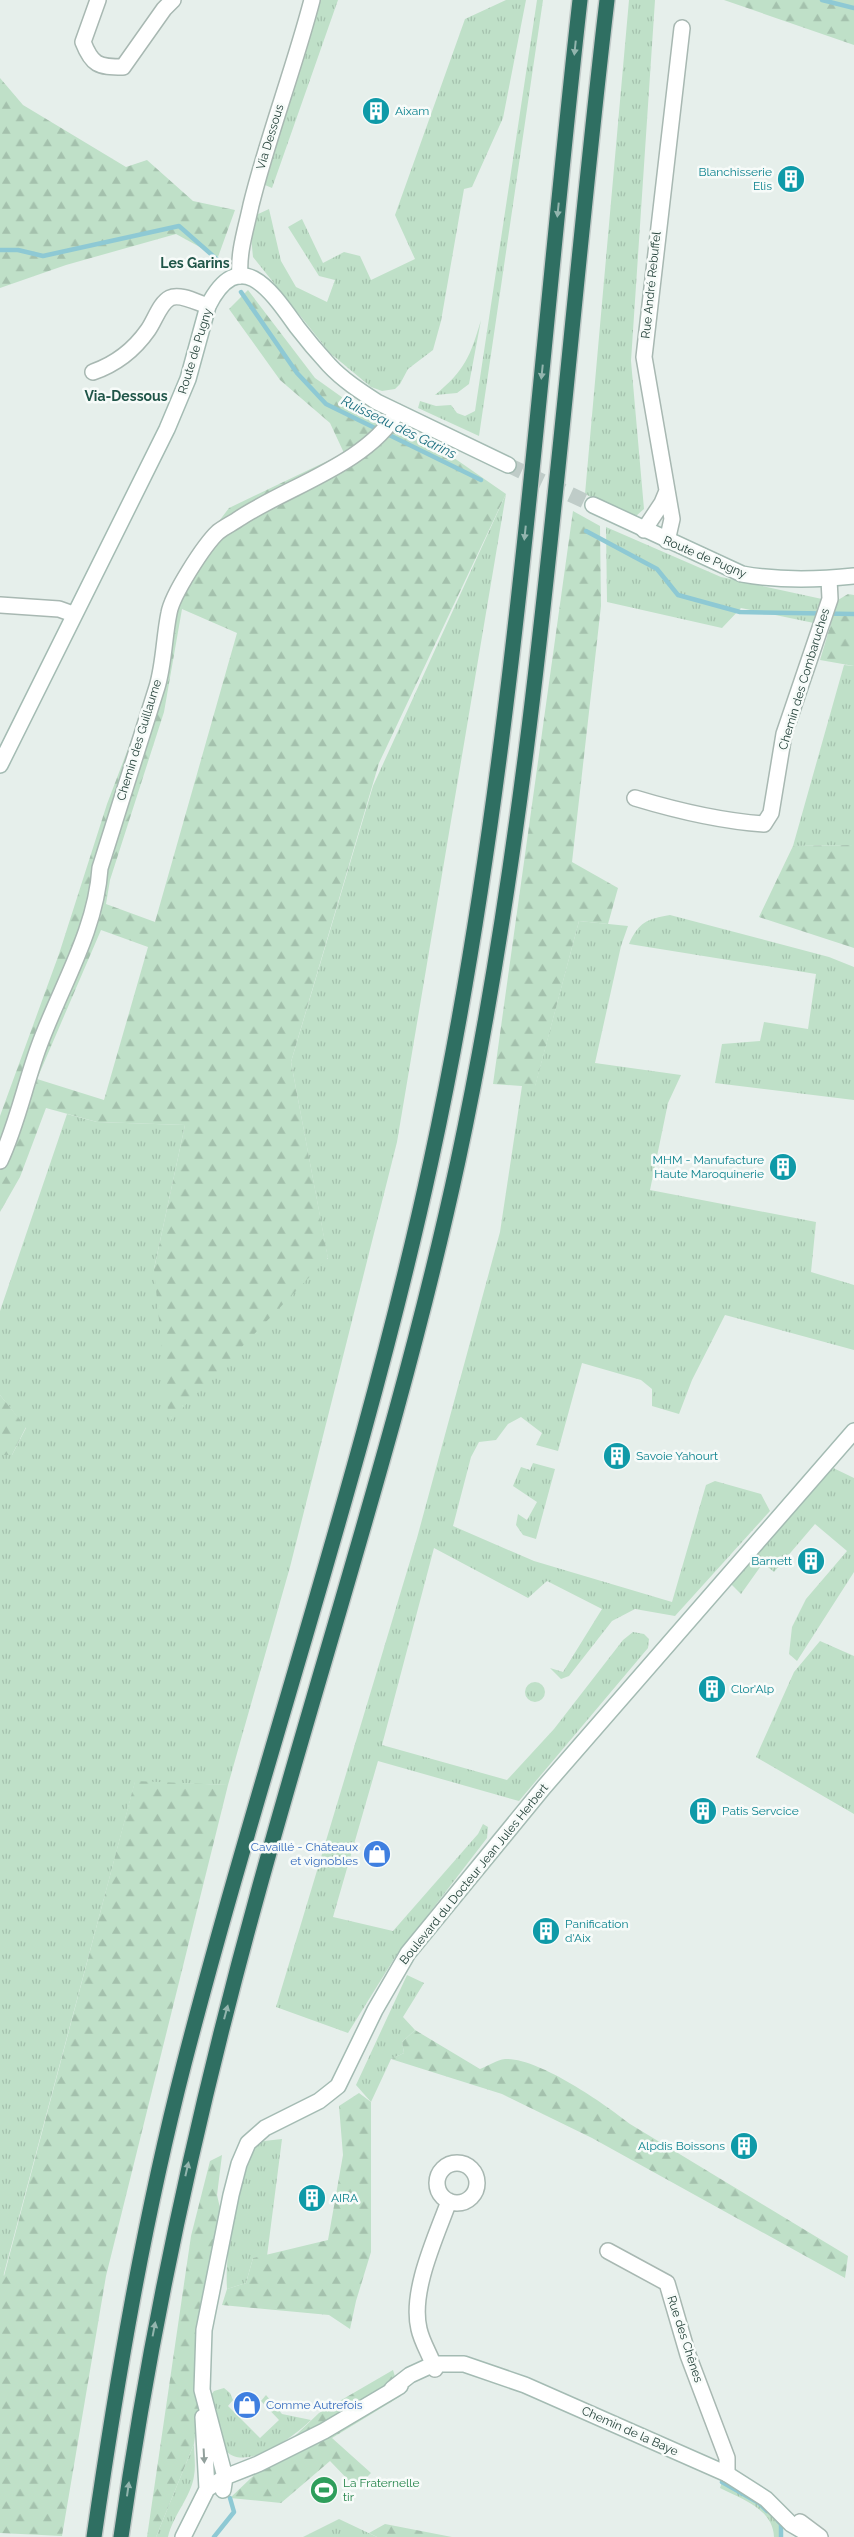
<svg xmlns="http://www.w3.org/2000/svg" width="854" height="2537" font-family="Raleway,sans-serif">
	<defs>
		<pattern id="grass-tufts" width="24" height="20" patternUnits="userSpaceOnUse" patternTransform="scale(1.25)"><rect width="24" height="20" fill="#bfe0c8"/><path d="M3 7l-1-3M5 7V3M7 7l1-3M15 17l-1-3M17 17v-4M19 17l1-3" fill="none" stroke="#a4c1ad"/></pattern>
		<pattern id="forest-firs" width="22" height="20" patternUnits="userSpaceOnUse" patternTransform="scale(1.25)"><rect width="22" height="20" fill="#bfe0c8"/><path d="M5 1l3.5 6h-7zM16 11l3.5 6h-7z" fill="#a4c1ad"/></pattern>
	</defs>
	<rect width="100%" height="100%" fill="#e6efeb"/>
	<path fill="url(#grass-tufts)" d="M 319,0 L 338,0 L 272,188 L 265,185 Z
		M 506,0 L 526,0 L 503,118 L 472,187 L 464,189 L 441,321 L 433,350 L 408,369 L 400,384 L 395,389 L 382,391 L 371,387 L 330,353 L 253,257 L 251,237 L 256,215 L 269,209 L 281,261 L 296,287 L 327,302 L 335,280 L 319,276 L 288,227 L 302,219 L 323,263 L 344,252 L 360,256 L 371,280 L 415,259 L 395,215 L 465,19 Z
		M 537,0 L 543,0 L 479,436 L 418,408 L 420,401 L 436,406 L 451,405 L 457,413 L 465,416 L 475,411 Z
		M 629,0 L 655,0 L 631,361 L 644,509 L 636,516 L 621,512 L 585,494 Z
		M 481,320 L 469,384 L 457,393 L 435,395 C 465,370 470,357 481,320 Z
		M 506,494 L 397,1142 L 290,1567 L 228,1785 L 135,1782 L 3,2277 L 0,2267 L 0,1455 L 12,1455 L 26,1428 L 0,1395 L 0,1311 L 67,1114 L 97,1122 L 185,1125 L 154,1269 L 328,1259 L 291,1062 L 373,786 Z
		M 606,527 L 721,577 L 822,599 L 814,623 L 741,608 L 722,628 L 607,602 Z
		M 844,665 L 854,666 L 854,845 L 793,846 Z
		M 670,915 L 829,957 L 854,967 L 854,1100 L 715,1083 L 722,1044 L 760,1041 L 764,1022 L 808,1029 L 816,974 L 629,944 C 639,922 647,919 670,915 Z
		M 579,921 L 628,926 L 621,946 L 595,1063 L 681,1075 L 668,1103 L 650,1190 L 816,1222 L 811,1272 L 854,1285 L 854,1350 L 725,1315 L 692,1380 L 679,1414 L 652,1406 L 652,1389 L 641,1380 L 582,1363 L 558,1451 L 536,1445 L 542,1433 L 521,1417 L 508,1424 L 496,1440 L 479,1442 L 471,1457 L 453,1526 L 534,1561 L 672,1602 L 706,1485 L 715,1481 L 761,1494 L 770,1511 L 675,1616 L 635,1609 L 612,1621 L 569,1676 L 561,1679 L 550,1668 L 563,1672 L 602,1609 L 547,1581 L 528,1598 L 434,1548 L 382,1745 L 507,1780 L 554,1729 L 623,1640 L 633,1632 L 644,1634 L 649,1639 L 648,1648 L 519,1801 L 378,1761 L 333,1917 L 393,1931 L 478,1834 L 483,1824 L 488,1827 L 487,1838 L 394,1959 L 348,2033 L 276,2007 L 417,1538 L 500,1232 L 522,1086 L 535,1086 Z
		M 533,1463 L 555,1469 L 536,1539 L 523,1535 L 516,1525 L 518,1514 L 527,1520 L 537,1502 L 513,1486 L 521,1467 L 530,1470 Z
		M 825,1464 L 854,1478 L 854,1572 L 797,1661 L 789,1654 L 792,1627 L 806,1599 L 847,1551 L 815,1524 L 774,1572 L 763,1563 L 741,1594 L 728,1581 Z
		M 820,1641 L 854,1656 L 854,1814 L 756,1757 L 794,1672 Z
		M525 1692a10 10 0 1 1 20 0a10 10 0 1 1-20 0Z
		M 407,1975 L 424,1983 L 403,2017 L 415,2030 L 402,2042 L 404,2053 L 391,2059 L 371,2102 L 356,2085 Z
		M 282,2139 L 267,2256 L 253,2258 L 246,2283 L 227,2289 C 224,2244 241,2185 255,2142 Z
		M 224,2388 L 230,2393 L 233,2400 L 228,2406 L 260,2438 L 279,2420 L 261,2401 L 266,2395 L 282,2414 L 311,2420 C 296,2435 239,2479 222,2445 C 215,2431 214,2411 210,2396 L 214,2391 Z
		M 194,2444 C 194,2454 196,2466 194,2476 C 191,2497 173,2515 168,2537 L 156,2537 Z
		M 722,2482 L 759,2503 L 781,2524 L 780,2537 L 774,2537 C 773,2509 742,2499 720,2488 Z
		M 339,2519 L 377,2537 L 303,2537 Z"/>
	<path fill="url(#forest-firs)" fill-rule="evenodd" d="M 724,0 L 854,0 L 854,45 Z
		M 0,78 L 23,105 L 126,167 L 147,160 L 193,201 L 235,210 L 218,257 L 176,234 L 66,265 L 0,288 Z
		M 248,290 L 315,378 L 374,420 L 431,442 L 506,494 L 379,763 L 291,1062 L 328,1258 L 169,1422 L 154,1269 L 185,1125 L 97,1122 L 46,1108 L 20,1177 L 0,1212 L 0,1116 L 59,954 L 107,804 L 150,691 L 178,575 L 229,508 L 344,453 L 330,423 L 280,380 L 229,309 ZM 182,609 L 237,633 L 155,922 L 106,904 L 110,880 L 164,712 ZM 101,930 L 148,947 L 104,1100 L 37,1079 Z
		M 573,511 L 600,526 L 601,606 L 572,862 L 618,888 L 608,924 L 579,921 L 535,1087 L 493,1084 Z
		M 848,594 L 854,595 L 854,666 L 820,660 L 838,600 Z
		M 854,845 L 854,948 L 759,917 L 793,846 Z
		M 0,1395 L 26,1427 L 12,1455 L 0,1455 Z
		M 135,1781 L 228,1785 L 106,2276 L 62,2536 L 0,2533 L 0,2267 L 4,2276 Z
		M 415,2030 L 480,2069 C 488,2066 497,2060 505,2059 C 537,2057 604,2103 630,2124 L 848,2256 L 845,2278 L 592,2138 L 502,2094 L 391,2059 L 404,2053 L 402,2042 Z
		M 359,2093 L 371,2102 L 371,2252 L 356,2301 L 350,2329 L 329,2315 L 222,2305 L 227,2289 L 246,2283 L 253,2258 L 328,2240 L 343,2155 L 339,2106 Z
		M 222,2155 L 217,2195 L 223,2221 L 221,2251 L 194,2444 L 156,2537 L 147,2537 L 191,2236 L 210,2161 Z
		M 393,2370 L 401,2396 L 332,2438 L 371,2473 L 356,2488 L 330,2461 L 281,2503 L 230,2498 L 319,2413 Z
		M 385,2524 L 452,2537 L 377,2537 L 369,2533 Z"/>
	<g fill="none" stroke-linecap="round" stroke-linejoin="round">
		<path stroke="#8ec9d4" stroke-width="4.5" d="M 822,0 L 854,8
			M 0,250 L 18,250 L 43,256 L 179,226 L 220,262
			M 241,292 L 297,373 L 326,404 L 481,480
			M 586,531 L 657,569 L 678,595 L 740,612 L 854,614
			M 722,2482 L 759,2503 L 767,2511
			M 778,2521 L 781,2524 L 781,2537
			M 214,2537 L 234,2512 L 230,2498"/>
		<path stroke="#bfccc8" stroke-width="15" stroke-dasharray="15 8" stroke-linecap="butt" d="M 508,465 L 593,505"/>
		<defs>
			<path id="street" d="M 98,0 L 83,42 C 92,65 98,67 123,67 L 164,9 L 173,0
				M 240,276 C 238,252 246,229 251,205 C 268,136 294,69 312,0
				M 93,372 C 116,364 134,350 148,330 C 155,320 160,303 170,298 C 180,293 198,303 208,306
				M 644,530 L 662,503 L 667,491
				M 667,541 L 672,519 L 644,357 L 682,28
				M 0,605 L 59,609 L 73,614
				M 635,798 C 678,811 719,821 764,824 L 771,813 L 784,734 L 830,599 L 829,579
				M 0,1161 C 17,1125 25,1084 39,1046 C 60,988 96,931 100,868 C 119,807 138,748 157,687 C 164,664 164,637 169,613 C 172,595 204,545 218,532 C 224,527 233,523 240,518 C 289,486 368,463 397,412
				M437 2183a20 20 0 1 1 40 0a20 20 0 1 1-40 0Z
				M 608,2251 L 667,2283 L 688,2355 L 727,2458 L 727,2474
				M 435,2369 C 431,2356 422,2343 419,2329 C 410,2291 436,2237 449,2201
				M 800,2522 L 820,2537"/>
			<path id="secondary" d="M 593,505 L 742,574 C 780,581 816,580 854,576
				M 0,765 L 167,429 L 188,379 L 208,306 C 240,243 272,292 297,327 C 307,340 318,353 329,365 C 343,380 360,391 377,402 L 508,465
				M 392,2389 L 410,2375 L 434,2364 L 464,2364 L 525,2385 L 727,2474 L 766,2499 L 791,2524 L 803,2531
				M 207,2489 L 225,2477 L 258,2464 L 324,2431 L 400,2386
				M 223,2490 L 225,2477 L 202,2390 L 204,2330 L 231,2195 L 239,2164 L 248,2143 L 265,2128 L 319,2101 L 338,2086 L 375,2010 L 408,1953 L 544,1787 L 854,1431
				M 183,2537 L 207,2489 L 203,2417"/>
			<path id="highway" d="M 94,2537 C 117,2378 144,2220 184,2064 C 262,1762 365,1466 431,1161 C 514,779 536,388 580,0
				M 121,2537 C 152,2317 200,2102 259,1889 C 326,1646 405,1407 458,1161 C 540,778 561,388 607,0"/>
		</defs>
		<use href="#street" stroke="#a8b8b2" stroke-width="18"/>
		<use href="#secondary" stroke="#a4bbb3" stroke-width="18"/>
		<use href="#highway" stroke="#c2cac8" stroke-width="18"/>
		<use href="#street" stroke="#fff" stroke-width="15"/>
		<use href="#secondary" stroke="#fff" stroke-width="15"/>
		<use href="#highway" stroke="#2f6f62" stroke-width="15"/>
	</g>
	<defs><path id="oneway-solid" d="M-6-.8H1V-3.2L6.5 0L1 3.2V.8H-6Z" transform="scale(1.25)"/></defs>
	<g fill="#93b5ae">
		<use href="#oneway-solid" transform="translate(575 48) rotate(96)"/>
		<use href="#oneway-solid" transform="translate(558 210) rotate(96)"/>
		<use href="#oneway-solid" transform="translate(542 372) rotate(96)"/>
		<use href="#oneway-solid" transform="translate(525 533) rotate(96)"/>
		<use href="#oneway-solid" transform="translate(226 2012) rotate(-75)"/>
		<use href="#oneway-solid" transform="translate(187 2169) rotate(-77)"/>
		<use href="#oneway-solid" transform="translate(154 2329) rotate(-79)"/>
		<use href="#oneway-solid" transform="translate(128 2489) rotate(-82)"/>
	</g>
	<use fill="#92a09c" href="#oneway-solid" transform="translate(204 2456) rotate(87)"/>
	<defs>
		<symbol id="building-disc" viewBox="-11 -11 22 22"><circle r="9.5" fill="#0f9aa8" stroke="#f7fbf9"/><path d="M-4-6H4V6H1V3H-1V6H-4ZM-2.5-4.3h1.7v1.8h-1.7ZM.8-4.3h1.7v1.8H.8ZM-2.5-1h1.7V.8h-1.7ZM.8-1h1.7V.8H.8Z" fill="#fff"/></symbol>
		<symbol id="shop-disc" viewBox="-11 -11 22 22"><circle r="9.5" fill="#3f7fe0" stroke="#f7fbf9"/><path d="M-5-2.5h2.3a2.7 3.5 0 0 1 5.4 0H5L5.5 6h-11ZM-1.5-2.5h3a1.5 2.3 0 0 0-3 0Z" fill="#fff"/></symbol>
		<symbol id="stadium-disc" viewBox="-11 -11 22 22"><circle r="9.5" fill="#2e9e5b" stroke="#f7fbf9"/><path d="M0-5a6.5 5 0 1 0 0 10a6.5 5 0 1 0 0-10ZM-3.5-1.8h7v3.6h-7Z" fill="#fff"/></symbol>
	</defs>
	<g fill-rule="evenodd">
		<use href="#building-disc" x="360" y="95" width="32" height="32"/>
		<use href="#building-disc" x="775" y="163" width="32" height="32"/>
		<use href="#building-disc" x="767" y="1151" width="32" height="32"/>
		<use href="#building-disc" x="601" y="1440" width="32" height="32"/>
		<use href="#building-disc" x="795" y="1545" width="32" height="32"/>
		<use href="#building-disc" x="696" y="1673" width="32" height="32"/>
		<use href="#building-disc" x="687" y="1795" width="32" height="32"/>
		<use href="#shop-disc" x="361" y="1838" width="32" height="32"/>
		<use href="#building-disc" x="530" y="1915" width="32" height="32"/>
		<use href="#building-disc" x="728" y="2130" width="32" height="32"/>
		<use href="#building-disc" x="296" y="2182" width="32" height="32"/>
		<use href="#shop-disc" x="231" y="2389" width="32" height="32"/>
		<use href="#stadium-disc" x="308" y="2474" width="32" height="32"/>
	</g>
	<g text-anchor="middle" stroke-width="5" stroke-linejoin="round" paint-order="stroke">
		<g font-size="12" fill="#0d838f" stroke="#f7fbf9" text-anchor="start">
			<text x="395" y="115">Aixam</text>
			<text x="772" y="176" text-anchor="end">Blanchisserie<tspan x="772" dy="14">Elis</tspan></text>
			<text x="764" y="1164" text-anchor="end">MHM - Manufacture<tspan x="764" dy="14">Haute Maroquinerie</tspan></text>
			<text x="636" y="1460">Savoie Yahourt</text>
			<text x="792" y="1565" text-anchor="end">Barnett</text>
			<text x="731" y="1693">Clor'Alp</text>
			<text x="722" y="1815">Patis Servcice</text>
			<text x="565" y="1928">Panification<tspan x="565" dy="14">d'Aix</tspan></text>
			<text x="725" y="2150" text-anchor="end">Alpdis Boissons</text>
			<text x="331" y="2202">AIRA</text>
		</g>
		<g font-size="12" fill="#24423a" stroke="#f7fbf9">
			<text transform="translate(270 137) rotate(-73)" y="4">Via Dessous</text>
			<text transform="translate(651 285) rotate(-84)" y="4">Rue André Rebuffel</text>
			<text transform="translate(195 351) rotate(-73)" y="4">Route de Pugny</text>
			<text transform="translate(705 557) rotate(23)" y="4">Route de Pugny</text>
			<text transform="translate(804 679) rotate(-73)" y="4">Chemin des Combaruches</text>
			<text transform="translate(139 740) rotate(-73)" y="4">Chemin des Guillaume</text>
			<text transform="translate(474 1874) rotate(-51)" y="4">Boulevard du Docteur Jean Jules Herbert</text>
			<text transform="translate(685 2339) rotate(72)" y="4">Rue des Chênes</text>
			<text transform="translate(630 2431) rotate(24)" y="4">Chemin de la Baye</text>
		</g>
		<g font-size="12" fill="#366cbe" stroke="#f7fbf9" text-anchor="end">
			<text x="358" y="1851">Cavaillé - Châteaux<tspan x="358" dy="14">et vignobles</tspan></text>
			<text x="266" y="2409" text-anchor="start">Comme Autrefois</text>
		</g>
		<g font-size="12" fill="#27864d" stroke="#f7fbf9" text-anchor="start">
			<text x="343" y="2487">La Fraternelle<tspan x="343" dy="14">tir</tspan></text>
		</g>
		<g font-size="14" font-weight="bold" fill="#1f5548" stroke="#f7fbf9">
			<text x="195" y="268">Les Garins</text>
			<text x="126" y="401">Via-Dessous</text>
		</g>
		<g font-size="14" font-style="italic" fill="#1c6f80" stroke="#f7fbf9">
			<text transform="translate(399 427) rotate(26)" y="5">Ruisseau des Garins</text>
		</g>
	</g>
</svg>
